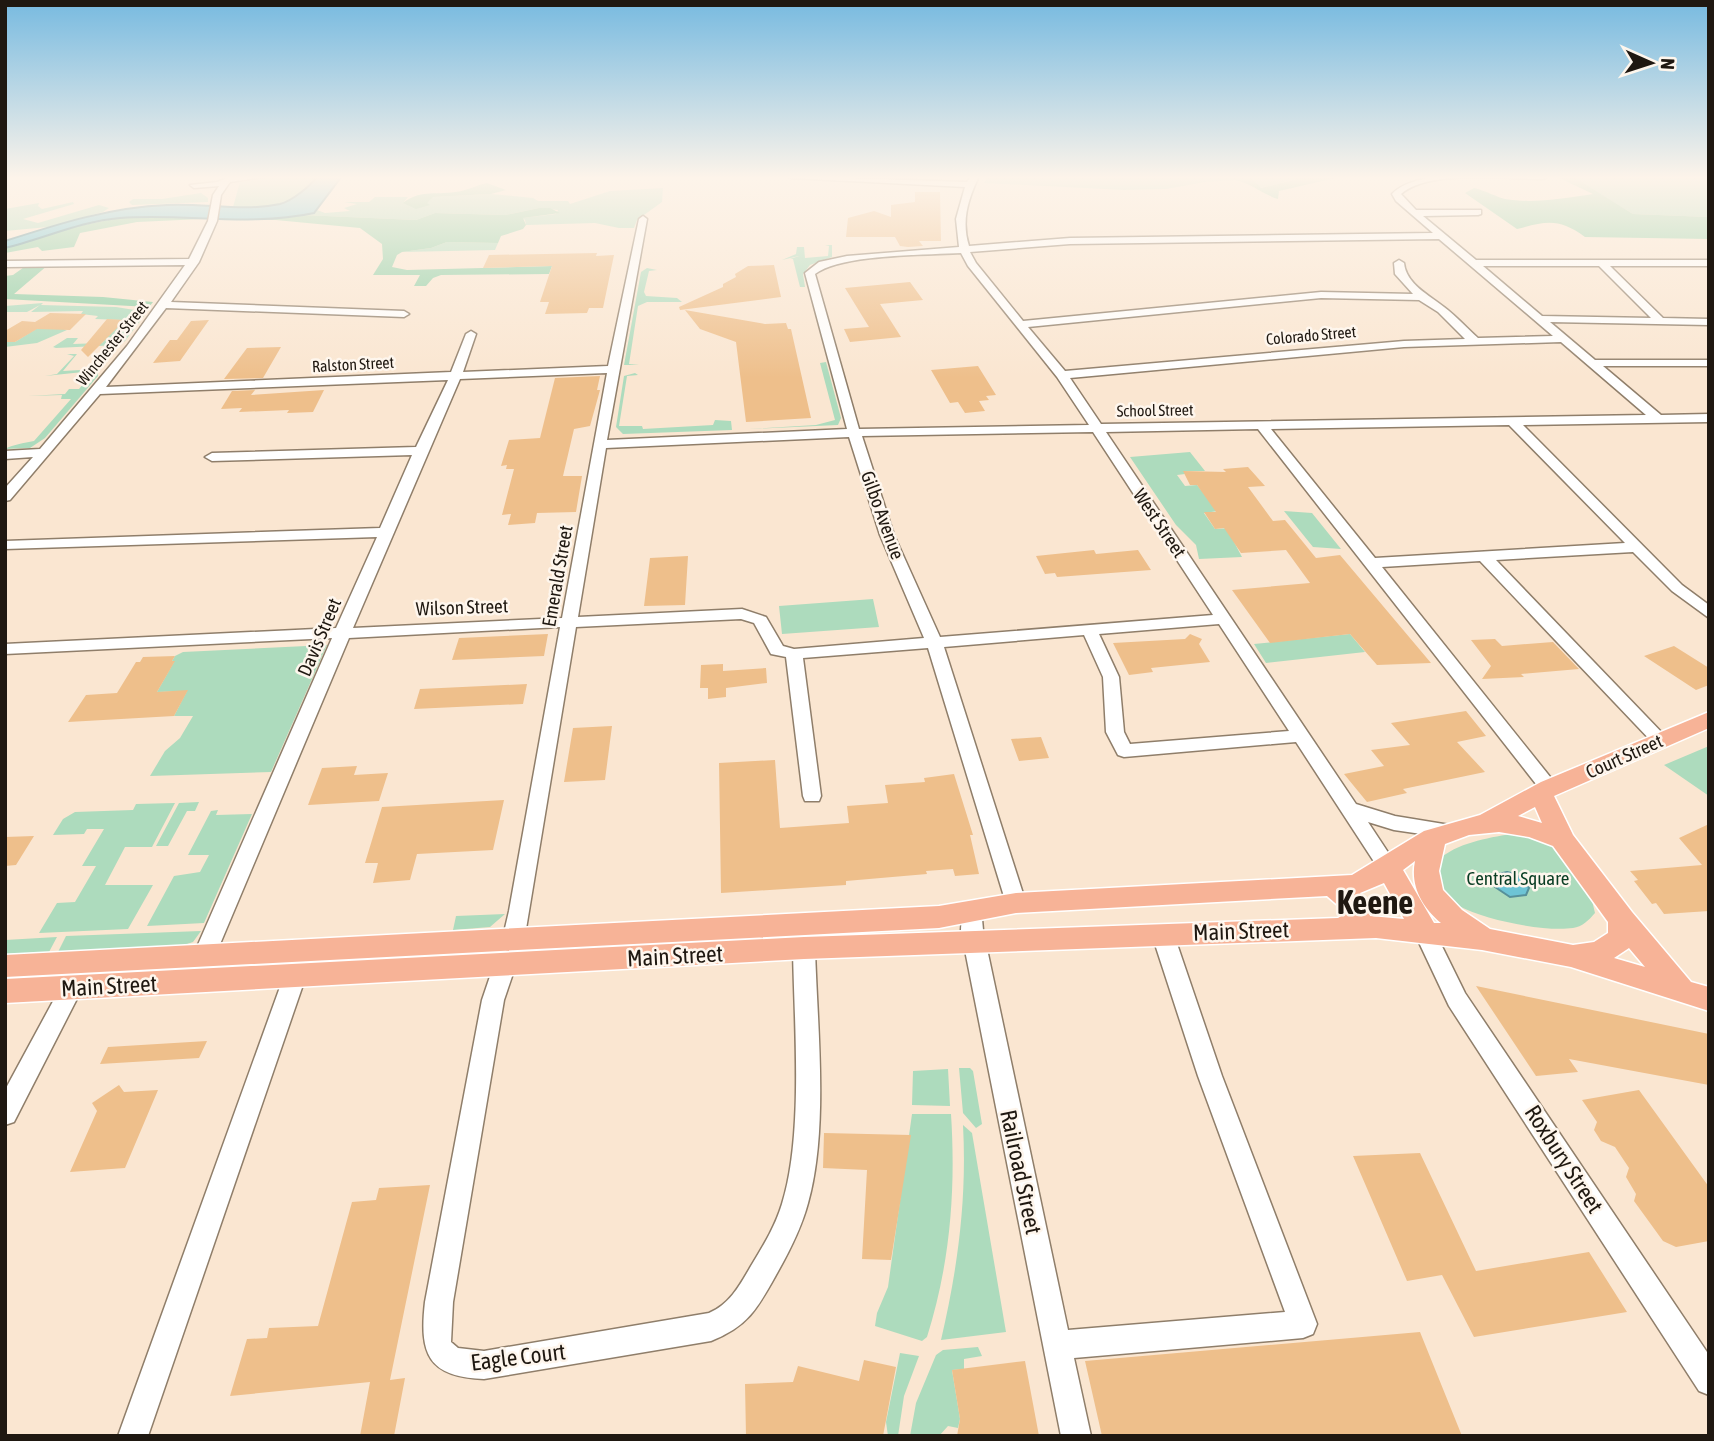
<svg xmlns="http://www.w3.org/2000/svg" width="1714" height="1441" viewBox="0 0 1714 1441" font-family="'Asap Condensed',sans-serif">
  <style>
    .green { fill: #addbbd }
    .forest { fill: #8ecea5 }
    .water { fill: #6dc4d5; stroke: #56909a; stroke-width: 2 }
    .building { fill: #eebf8b }
    .lines { fill: none; stroke-linecap: round; stroke-linejoin: round }
    .minor-casing { stroke: #8f7e6a; stroke-width: 3 }
    .major-casing { stroke: #fff; stroke-width: 3 }
    .minor { fill: #fff; fill-rule: evenodd }
    .major { fill: #f7b397; fill-rule: evenodd }
    .labels { text-anchor: middle; dominant-baseline: central; stroke-width: 5; stroke-linejoin: round; paint-order: stroke }
    .far-street-label { font-size: 16px; fill: #1f1811; stroke: #fef6ed }
    .street-label { font-size: 19px; fill: #1f1811; stroke: #fef6ed }
    .park-label { font-size: 19px; fill: #093d23; stroke: #fef6ed }
    .near-street-label { font-size: 23px; fill: #1f1811; stroke: #fef6ed }
    .town-label { font-size: 33px; font-weight: bold; fill: #1f1811; stroke: #fef6ed }
  </style>
  <rect width="100%" height="100%" fill="#fae6d1"/>
  <!-- green -->
  <path class="green" d="M317 176C299 208 266 208 233 207L240 182 264 178Z
    M988 176H1310L1260 188 1251 179 1205 182 1166 189 1124 190 984 183Z
    M1559 176H1709V217L1633 214 1592 189Z
    M663 188 662 202 637 220 634 228H619L595 223 526 225 525 220 522 218 556 214 558 210 539 208 505 215 435 213 416 220 303 215 317 210 325 213 350 211 344 208 357 204 344 202H369L375 197H408L404 202 426 203 432 197 491 194 533 198 538 201H568L570 204 610 191Z
    M201 193 208 198V202L132 205 129 202 133 199H162Z
    M73 202 74 204 23 219 38 223 99 205 109 208 103 212 48 227 5 231V209L39 203 38 206 42 209Z
    M447 242 498 243 495 250 402 252 431 248Z
    M825 245H832V257L810 265 803 274 805 287H800L793 259H790L799 256 782 260 796 254 797 247H804L805 258 828 256 829 246Z
    M647 268 657 270 649 271 644 292 646 296 677 298 682 302H647L638 306 629 364 639 365H624L641 272Z
    M43 303 41 305 116 307 147 312 125 341 118 345 56 348 53 347 67 338H78L73 344 102 343 122 320 95 319 98 316 81 314 83 311 31 312 40 305 27 312H5V306Z
    M44 324 67 330 37 343 5 347V342H15Z
    M67 354H77L63 371 98 369V376L45 438 30 448 5 449C12 445 24 443 34 441L71 399H61L62 395 28 396 65 394 69 389H79L84 383 75 382 83 372 45 376 57 374 74 356Z
    M826 362 841 418 838 425 748 429 816 425 835 420 820 363Z
    M635 373 638 375 627 376 619 426H642L643 429 713 425 715 420 731 421 732 430 623 434 616 427 624 376Z
    M1190 452 1205 471H1184L1185 474 1177 475 1185 486 1197 485 1218 511 1204 513 1215 529 1231 528 1234 542 1242 557 1199 559 1196 545 1176 525 1130 457Z
    M1284 511 1312 513 1341 549 1313 547Z
    M873 599 879 627 782 634 779 606Z
    M1350 634 1365 652 1266 663 1254 644Z
    M327 645 271 772 150 776 165 751 180 738 193 716H174L187 691 157 692 174 662 172 661 175 656 183 652Z
    M1709 746V796L1664 765Z
    M199 802 195 811H187L168 846H156L179 803Z
    M175 803 152 847H125L105 885H153L128 929 39 933 57 903 75 902 96 866H82L104 829H87L84 834 53 835 63 819 75 812 133 810 136 804Z
    M218 810 216 815 252 814 204 923 147 926 174 876 200 872 209 855H188L211 811Z
    M1511 834 1530 835 1549 842 1589 888 1595 913C1589 920 1582 927 1573 928 1544 932 1485 920 1459 906 1450 901 1443 890 1436 883L1438 860C1457 843 1487 838 1511 834Z
    M505 914 490 927 453 930 456 916Z
    M201 931 193 942 178 947 58 952 66 936Z
    M57 937 49 952 5 954V940Z
    M959 1068H970L973 1071 982 1124 976 1128 963 1113Z
    M948 1069 950 1106 912 1105 913 1071Z
    M912 1114H951C956 1191 950 1264 927 1337L922 1341 875 1326 877 1313 888 1287Z
    M963 1125 972 1133 1006 1332 941 1340C958 1267 967 1199 963 1125Z
    M978 1347 982 1356 964 1359V1369L952 1370 960 1419 958 1428 948 1426 939 1436H910L916 1403 936 1355 943 1350Z
    M900 1353 919 1356 904 1396 898 1436H888L886 1422Z"/>
  <!-- forest -->
  <path class="forest" d="M1310 176H1344L1279 191 1278 199C1262 194 1251 183 1235 180L1252 179 1261 188Z
    M1555 176H1572L1633 214 1709 217V239L1585 237C1559 218 1547 221 1517 229L1465 193 1474 188C1484 190 1499 198 1505 199 1533 204 1566 198 1593 194Z
    M487 183 506 190 491 194 433 197 427 203 430 205 416 209 403 203C419 190 434 195 455 192 466 191 477 185 487 183Z
    M539 208H550L560 213 523 218 526 225 523 229 501 236 498 243 447 242 431 248 402 252 397 255 392 267 407 270 552 266 549 274 441 275 433 278 426 286H414L420 275H373L383 259 382 244 360 228 265 219 303 215 416 220 435 213 505 215Z
    M203 217 202 219 137 222 80 233 74 247 42 251 38 247 5 253V248L79 226 118 218Z
    M27 265H48L14 294 103 297 153 302 149 307 5 299V276L13 275Z"/>
  <!-- water -->
  <path class="water" d="M317 176H342L314 213C250 227 184 213 120 218 81 221 43 239 5 248V241C58 224 111 207 167 205 205 203 243 212 280 204 292 201 312 185 317 176Z
    M1507 872C1517 874 1525 879 1529 888L1526 895 1510 897 1495 887 1494 875Z"/>
  <!-- building -->
  <path class="building" d="M915 192H940L941 241H919L923 246 908 247 900 246 895 237H846L848 218 874 211 891 217V205L915 202Z
    M597 253 596 256 614 255 603 308H589L587 313 545 314 549 302H540L552 266 483 268 489 255Z
    M774 265 781 297 680 310 679 307 723 287V284L736 277 735 274 748 266Z
    M910 282 923 300 880 304 901 337 850 342 844 329 869 327 845 288Z
    M685 310 765 324 786 323 788 329H791L811 418 746 422 736 342 700 329Z
    M50 313 86 314 70 330 37 329 15 342H5V331L22 321 35 322Z
    M107 319 125 320 88 357 81 350Z
    M209 320 180 361 153 363 170 340H177L191 321Z
    M281 347 263 378 224 379 247 348Z
    M978 366 996 395 986 396 989 400 979 401 985 411 965 413 958 402 950 403 931 370Z
    M600 376 597 390H600L590 426 574 429 563 476H582L576 512 537 513 535 523 508 525 511 514 502 515 514 469H506L507 465 501 466 509 440 540 438 555 378Z
    M255 390 251 395 324 390 313 412 287 413 289 410 239 412 242 408 221 409 232 391Z
    M1248 467 1265 486 1248 487 1273 521 1285 520 1316 558 1340 555 1431 663 1377 665 1350 634 1270 643 1232 590 1310 583 1286 550 1241 553 1224 528 1215 529 1204 512H1216L1197 485H1190L1183 471 1226 472 1223 469Z
    M1094 550 1096 554 1138 550 1151 570 1057 577 1055 573 1045 574 1036 556Z
    M688 556 685 605 644 606 650 558Z
    M548 634 544 656 452 660 459 638Z
    M1190 634 1202 639 1199 644 1210 662 1151 668 1153 672 1129 675 1113 643 1185 639Z
    M1495 639 1502 646 1553 642 1579 669 1521 674 1524 677 1482 679 1491 666 1471 640Z
    M1674 646 1709 668V685L1696 690 1644 656Z
    M175 656 172 661H175L157 692 188 690 174 716 68 722 86 695 117 693 136 662H140L143 657Z
    M723 664V671L766 668 767 683 726 688V697L708 699V688H700L701 665Z
    M527 684 523 704 414 709 420 689Z
    M1466 711 1486 736 1457 742 1485 772 1403 789 1407 793 1367 802 1344 774 1384 766 1371 750 1410 745 1391 723Z
    M612 726 605 780 564 782 573 728Z
    M1041 737 1049 758 1019 761 1011 739Z
    M775 760 780 828 849 823 847 806 888 803 885 785 925 782 924 778 954 774 973 835H970L979 874 955 876 953 869 926 871 927 874 846 881V885L721 893 719 763Z
    M357 766 354 775 388 773 379 801 308 805 322 768Z
    M504 800 493 850 417 854 410 880 373 883 378 863H365L382 807Z
    M1709 824V911L1664 914 1656 903 1652 904 1634 881 1638 880 1630 871 1702 865 1679 838Z
    M34 836 16 865 5 866V837Z
    M1476 986 1709 1034V1085L1569 1059 1578 1072 1536 1076Z
    M207 1041 199 1058 100 1064 108 1047Z
    M119 1085 124 1092 158 1090 125 1168 70 1172 97 1111 92 1103Z
    M1639 1090 1709 1187V1241L1676 1247 1663 1241 1634 1201 1636 1194 1626 1177 1629 1168 1615 1147 1601 1141 1594 1130 1597 1122 1582 1100Z
    M824 1133 911 1135 891 1260 862 1259 867 1170 823 1168Z
    M1420 1153 1476 1271 1589 1252 1627 1312 1474 1337 1442 1275 1407 1281 1353 1156Z
    M430 1185 390 1380 405 1378 394 1436H360L370 1382 230 1396 247 1339 267 1338 269 1328 318 1326 352 1202 376 1200 379 1188Z
    M1420 1332 1462 1436H1102L1085 1361Z
    M864 1360 896 1367 883 1436H746L745 1384 793 1382 798 1366 859 1381Z
    M1025 1361 1039 1436H957L960 1419 952 1370Z"/>
  <g class="lines">
    <!-- minor casing -->
    <g class="minor-casing">
      <path id="minor" d="M232 176H269L230 182 221 195 217 221 199 262 171 302 404 311 409 314 404 317 166 308 106 387 451 372 466 334 471 331 476 334 463 372 608 366 639 219 643 216 647 219 607 440 847 429 805 273 819 262 847 256 959 247 956 219 965 187 791 178 787 176 967 182 971 176H979C968 199 961 221 969 246L1070 238 1433 233 1396 201 1392 194C1418 166 1509 176 1547 176L1544 179C1507 179 1429 169 1401 194L1416 210H1481V214L1478 215 1423 216 1476 260H1709V266H1610L1663 318 1709 319V325L1550 322 1595 360H1709V366H1603L1661 415 1709 414V422L1523 425 1682 585 1709 605V618L1672 591 1633 552 1496 560 1669 740 1666 744H1654L1480 561 1382 567 1559 788 1557 793H1543L1258 429 1106 432 1356 804 1395 816 1456 826 1459 831 1456 836 1449 838 1394 830 1368 822 1399 869 1396 874 1389 877 1382 874 1296 742 1124 757 1118 755 1106 732 1103 677 1084 635 944 647 1026 903 1023 909 1016 911 1009 909 1006 903 928 648 803 658 821 796 819 801H805L803 796 786 657 771 654 754 623 741 619 576 627 529 911 524 941 504 1000 453 1302 451 1342 458 1348 484 1351 709 1313C730 1304 740 1285 751 1266 763 1246 775 1227 782 1204 804 1134 794 1023 793 948L796 942 804 939 812 942 815 948C817 1026 829 1128 808 1203 801 1229 789 1252 776 1275 757 1309 748 1326 711 1341L484 1379C428 1377 419 1354 425 1302L482 1000 502 941 509 911 560 627 349 638 215 956 212 962 204 965 196 962 193 956 332 638 5 654V644L336 628 377 537 5 549V541L380 528 412 455 212 461 205 457 212 453 416 447 448 380 100 394 10 500 5 501V488L33 457 5 459V451L40 449 127 346 185 265 5 267V261L189 259 208 221 213 195 219 186 194 188 190 185 217 182ZM1439 239 1553 336 1478 338C1467 328 1456 316 1444 307 1429 295 1406 284 1404 263L1399 260 1394 263 1395 274 1413 294 1321 292 1023 321 976 263 970 252 1070 244ZM961 253 968 266 1057 377 1089 425 859 429 815 274C841 254 926 255 961 253ZM1483 266H1599L1651 318 1542 316ZM1321 298 1419 300 1438 312 1465 339 1404 341 1065 371 1028 327ZM1561 342 1646 415 1101 424 1070 378 1404 347ZM607 373 562 618 353 628 460 379ZM1509 425 1625 543 1375 558 1271 429ZM1093 432 1213 615 940 637 894 535 862 436ZM849 437 880 535 924 638 794 649 783 646 766 617 742 609 578 617 606 448ZM1219 624 1289 731 1130 744 1124 732 1119 677 1099 634Z
        M978 903 985 905 988 911 982 919 983 930 1068 1330 1285 1312 1198 1076 1152 935 1156 929 1163 927 1170 929 1174 935 1222 1076 1317 1324 1313 1334 1303 1338 1074 1358 1091 1436H1061L961 930C962 915 963 908 978 903Z
        M1426 926 1433 928 1465 993 1709 1355V1395L1699 1391 1449 1006 1415 934 1419 928Z
        M295 967 303 970 306 976 148 1436H118L284 976 287 970Z
        M72 978 80 981 83 987 14 1122 5 1125V1090L64 981Z"/>
    </g>
    <!-- major casing -->
    <g class="major-casing">
      <path id="major" d="M1709 712V728L1554 796 1573 835 1632 912 1691 982 1709 987V1011L1571 967 1482 950 1376 938 804 959 5 1003V979L804 937 1338 918 1343 915 1341 908 1327 896 1016 913 939 928 5 977V955L939 906 1016 893 1352 875 1424 831 1480 815 1541 782ZM1535 807 1542 823 1518 816ZM1499 832 1529 837 1553 846 1608 922V933L1594 942 1573 945 1490 929 1462 910 1443 890 1439 871 1445 844 1469 835ZM1415 861C1410 886 1422 907 1441 923H1434L1403 870ZM1384 883 1404 919 1370 916 1368 907 1360 893ZM1629 948 1645 967 1614 958Z"/>
    </g>
    <!-- minor -->
    <use href="#minor" class="minor"/>
    <!-- major -->
    <use href="#major" class="major"/>
  </g>
  <!-- sky -->
  <linearGradient id="sky" x2="0" y2="1"><stop stop-color="#77bae0"/><stop offset="0.47" stop-color="#fdf4ea"/><stop offset="1" stop-color="#fdf4ea" stop-opacity="0"/></linearGradient>
  <rect width="1714" height="378" fill="url(#sky)"/>
  <g class="labels">
    <!-- far-street labels -->
    <g class="far-street-label">
      <text transform="translate(1311 335) rotate(-5)">Colorado Street</text>
      <text transform="translate(112 343) rotate(-51)">Winchester Street</text>
      <text transform="translate(353 364) rotate(-3)">Ralston Street</text>
      <text transform="translate(1155 410) rotate(-1)">School Street</text>
    </g>
    <!-- street labels -->
    <g class="street-label">
      <text transform="translate(883 515) rotate(70)">Gilbo Avenue</text>
      <text transform="translate(1160 523) rotate(56)">West Street</text>
      <text transform="translate(557 576) rotate(-80)">Emerald Street</text>
      <text transform="translate(462 607) rotate(-2)">Wilson Street</text>
      <text transform="translate(319 637) rotate(-67)">Davis Street</text>
      <text transform="translate(1624 756) rotate(-24)">Court Street</text>
    </g>
    <!-- park labels -->
    <g class="park-label">
      <text x="1518" y="878">Central Square</text>
    </g>
    <!-- near-street labels -->
    <g class="near-street-label">
      <text transform="translate(1241 931) rotate(-2)">Main Street</text>
      <text transform="translate(675 956) rotate(-3)">Main Street</text>
      <text transform="translate(109 986) rotate(-3)">Main Street</text>
      <text transform="translate(1564 1159) rotate(57)">Roxbury Street</text>
      <text transform="translate(1021 1172) rotate(78)">Railroad Street</text>
      <text transform="translate(518 1357) rotate(-7)">Eagle Court</text>
    </g>
    <!-- town labels -->
    <g class="town-label">
      <text x="1375" y="902">Keene</text>
    </g>
  </g>
  <!-- border -->
  <rect width="1714" height="1441" fill="none" stroke="#1f1811" stroke-width="14"/>
  <!-- north arrow -->
  <g transform="translate(1651 63) rotate(93)" stroke="#fef6ed" stroke-width="5" paint-order="stroke">
  <path d="M0-5L12 26L0 18L-12 26Z" fill="#1f1811"/>
  <text y="-10" font-size="19" font-weight="bold" text-anchor="middle" fill="#1f1811">N</text>
  </g>
</svg>
